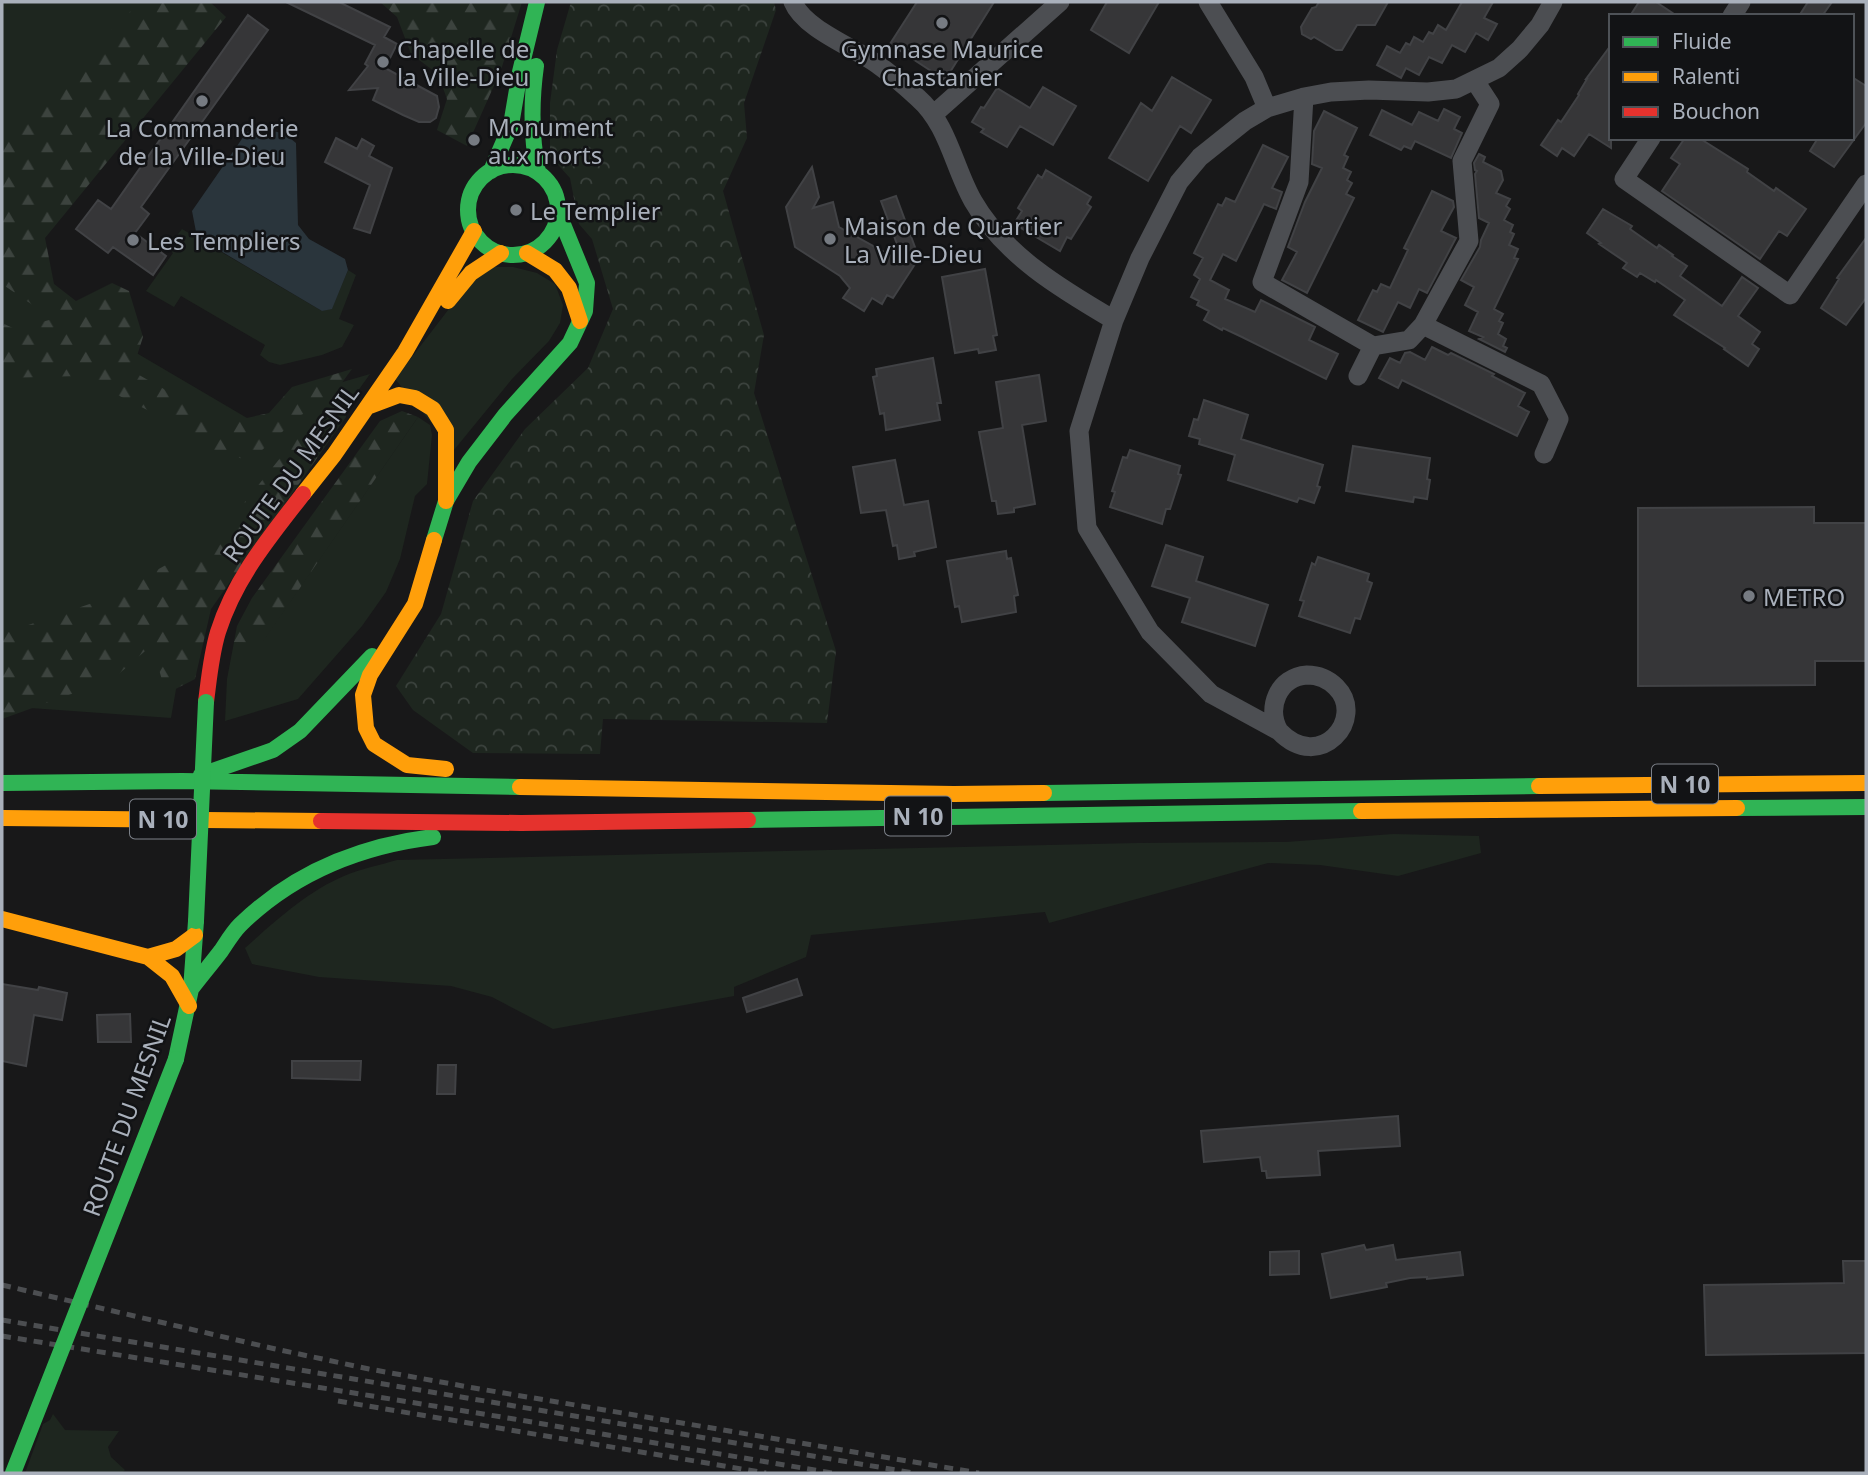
<svg xmlns="http://www.w3.org/2000/svg" width="1868" height="1475" viewBox="0 0 1868 1475" font-family="'Noto Sans',sans-serif">
  <style>
    .grass { fill: #1e261f }
    .forest { fill: url(#forest-firs) }
    .park { fill: url(#park-crowns) }
    .water { fill: #2a353c }
    .building { fill: #363638; stroke: #414245; stroke-width: 2 }
    .lines { fill: none; stroke-linecap: round; stroke-linejoin: round }
    .street { stroke: #4c4e52; stroke-width: 19 }
    .fast { stroke: #30b455; stroke-width: 16 }
    .slow { stroke: #ff9f0a; stroke-width: 16 }
    .jam { stroke: #e5322d; stroke-width: 16 }
    .rail { stroke: #4c4e51; stroke-width: 5; stroke-dasharray: 9 7; stroke-linecap: butt }
    .fast-bridge { stroke: #30b455; stroke-width: 16 }
    .poi-dot { fill: #767b82; stroke: #121315; stroke-width: 2.5 }
    .labels { text-anchor: middle; dominant-baseline: central; stroke-width: 5; stroke-linejoin: round; paint-order: stroke }
    .shield { fill: #121315; stroke: #7c8189; stroke-width: 2 }
    .shield-label { font-size: 23px; font-weight: bold; fill: #a9b0bb }
    .poi-label { font-size: 24px; fill: #a9b0bb; stroke: #121315; text-anchor: start }
    .street-label { font-size: 24px; fill: #a9b0bb; stroke: #121315 }
  </style>
  <defs>
    <pattern id="forest-firs" width="22" height="20" patternUnits="userSpaceOnUse" patternTransform="scale(1.75)"><rect width="22" height="20" fill="#1e261f"/><path d="M5 1l3.5 6h-7zM16 11l3.5 6h-7z" fill="#3c433e"/></pattern>
    <pattern id="park-crowns" width="20" height="18" patternUnits="userSpaceOnUse" patternTransform="scale(1.75)"><rect width="20" height="18" fill="#1e261f"/><path d="M2 6a3 3 0 1 1 6 0M12 15a3 3 0 1 1 6 0" fill="none" stroke="#3c433e"/></pattern>
  </defs>
  <rect width="100%" height="100%" fill="#181819"/>
  <!-- grass -->
  <path class="grass" d="M2 2H155L14 281 271 432 291 397 370 374 186 632 171 718 2 706Z
    M182 229 322 311 332 308 348 270 356 275 339 319 354 325 342 347 322 355 280 365 269 362 260 355 265 345 181 296 174 307 146 291 173 253 167 248Z
    M490 267H513L537 273 555 284 563 305 560 323 549 341 512 379 454 450 395 379 475 275Z
    M418 417 430 425 432 435 427 484 415 496 400 559 386 592 362 626 298 699 225 721 227 679 234 642H262Z
    M1393 834 1479 836 1481 853 1398 876 1320 865 1268 863 1049 923 1045 912 811 935 806 957 734 987V996L553 1029 492 997 451 986 319 977 252 964 245 948C274 922 308 891 344 876 360 869 380 865 397 860L1137 843 1286 842Z
    M53 1414 65 1430 119 1431 108 1447 111 1457 125 1470 122 1473H25L43 1424 50 1420Z"/>
  <!-- forest -->
  <path class="forest" d="M140 2H210L226 17 45 238 54 284 76 301 112 283 129 291 143 337 132 371 224 423 269 413 292 387 352 369 327 403 301 415 251 460 200 451 171 422 80 376 2 378V323L15 329 53 319 2 284V136Z
    M380 2H522L501 70 467 146 437 130 447 99 438 74 411 54 397 17Z
    M349 394 346 417 211 609 195 679 166 694 152 645 113 679 2 719V634L107 598 173 561 190 570 314 416Z
    M402 411 418 417 262 643 234 642 237 626 252 598 380 421Z"/>
  <!-- park -->
  <path class="park" d="M571 2H774L776 10 744 103 747 138 723 191 764 335 754 393 836 651 827 723 603 719 600 754 473 753 413 710 396 686 441 614 473 501 525 429 588 368 613 309 592 239 579 224 570 178 550 156V103L557 50Z"/>
  <!-- water -->
  <path class="water" d="M258 127 285 134 296 143 298 225 309 239 345 259 348 270 332 309 322 311 197 237 192 211 246 133Z"/>
  <!-- building -->
  <path class="building" d="M286 2H339L390 27 384 37 397 44 385 68 437 96 439 107 436 118 430 122H419L403 115 373 100 378 88 349 90 368 66 365 64 375 45Z
    M917 2H994L945 80 890 44Z
    M1107 2H1159L1129 53 1091 30Z
    M1319 2H1388L1375 25H1357L1342 50H1336L1314 37 1311 39 1302 34 1301 27 1312 8 1316 7Z
    M1462 2H1493L1484 18 1497 24 1488 40 1476 33 1465 52 1452 45 1442 63 1429 57 1419 75 1406 68 1401 78 1377 65 1387 46 1400 53 1406 43 1410 45 1414 37 1423 42 1429 32 1433 34 1438 25 1446 30Z
    M1639 2H1656L1677 16H1630Z
    M1808 2H1832L1822 16H1799Z
    M248 15 268 30 141 207 149 214 135 233 166 256 153 275 113 247 108 253 76 229 98 200 111 209Z
    M1611 45V148L1589 134 1574 156 1562 148 1557 156 1541 145 1558 120 1561 122 1579 95 1578 94 1587 79H1586Z
    M1172 77 1211 100 1191 133 1180 126 1148 181 1109 158 1141 103 1152 111Z
    M1852 77 1866 86V123L1834 167 1810 151 1818 138H1852Z
    M1043 87 1076 106 1053 145 1020 126 1007 147 981 132 984 129 972 122 981 107 984 108 997 88 1030 108Z
    M1444 109 1460 117 1454 129 1462 133 1451 158 1415 141 1411 149 1404 146 1401 150 1370 135 1382 110 1412 125 1419 112 1438 121Z
    M1324 111 1357 128 1344 155 1348 157 1343 168 1351 172 1347 180 1352 183 1346 194 1354 198 1307 293 1282 280 1297 252 1288 247 1305 202 1322 168 1312 164 1314 131Z
    M336 138 357 149 362 139 374 146 369 156 392 168 370 233 354 228 370 185 325 162Z
    M1685 138H1699L1748 169 1747 172 1774 191 1776 188 1806 209 1787 236 1779 231 1760 259 1662 191 1680 164 1671 158Z
    M1263 145 1288 157 1272 188 1282 192 1276 209 1264 204 1236 261 1223 254 1210 280 1229 290 1225 299 1255 312 1261 300 1315 327 1309 340 1338 354 1326 379 1242 337 1223 328 1222 330 1204 320 1209 311 1197 305 1199 301 1191 297 1200 279 1194 275 1203 258 1194 253 1218 204 1222 206 1226 198 1235 202Z
    M1479 154 1485 157 1483 162 1501 171 1503 180 1496 193 1510 199 1506 206 1510 209 1504 220 1513 225 1510 232 1514 234 1509 245 1518 249 1514 258 1518 259 1494 309 1503 314 1499 321 1503 323 1498 334 1506 339 1503 346 1507 348 1505 352 1479 339 1483 337 1469 331 1478 312 1465 305 1474 287 1461 280 1480 247 1481 240 1489 223 1479 218 1475 174 1477 171 1475 170 1474 163Z
    M812 167 819 197 813 208 833 202 839 227 904 263 881 201 896 196 919 258 893 298 887 295 882 304 872 298 864 311 843 298 850 288 840 276 795 247 786 207Z
    M1046 170 1091 197 1087 204 1091 207 1071 239 1067 237 1060 251 1014 224 1022 211 1018 208 1038 175 1042 178Z
    M1432 191 1453 201 1454 207 1441 231 1456 238 1427 293 1419 289 1410 308 1398 302 1383 332 1358 320 1373 290 1377 292 1381 284 1390 288 1408 250 1404 248Z
    M1603 209 1632 226 1630 229 1657 248 1659 245 1673 255 1672 256 1687 266 1680 276 1722 306 1742 277 1758 288 1738 316 1760 332 1752 344 1759 349 1748 366 1724 349 1725 348 1674 315 1685 300 1656 280 1655 282 1640 273 1637 277 1623 268 1627 263 1599 244 1601 243 1587 233Z
    M1866 238V298L1846 325 1821 308 1839 279 1837 278Z
    M985 269 997 335 993 336 996 350 979 353 978 349 955 353 942 277Z
    M1432 347 1448 355 1451 353 1494 374 1492 376 1525 393 1518 406 1529 412 1517 436 1402 380 1398 388 1379 378 1390 358 1400 363 1405 353 1410 352 1425 360Z
    M933 358 941 403H937L940 420 886 430 884 413 880 414 873 377 877 376 876 369Z
    M1039 375 1046 421 1022 425 1035 504 1014 508V512L998 514 996 501H992L979 432 1003 428 996 382Z
    M1204 400 1248 415 1241 439 1323 465 1317 486 1320 487 1314 503 1299 498 1297 502 1228 480 1235 455 1199 444 1200 439 1189 436 1194 419 1198 420Z
    M1353 446 1430 458 1427 479 1430 480 1427 499 1414 497 1413 502 1346 491Z
    M1130 450 1180 466 1178 474 1181 475 1170 509H1166L1162 524 1110 507 1115 492 1112 491 1123 457 1127 458Z
    M895 460 904 505 928 501 936 547 914 552 915 556 899 559 897 545 893 546 886 510 861 513 853 467Z
    M1814 507V523H1866V661H1815V685L1638 686V508Z
    M1166 545 1203 557 1196 581 1268 605 1255 646 1182 622 1190 598 1152 586Z
    M1006 551 1007 559 1011 558 1018 595 1014 596 1016 612 962 622 959 606 955 607 947 561Z
    M1318 557 1369 574 1367 581 1372 583 1360 619 1355 618 1350 633 1299 616 1304 601 1300 600 1312 563 1315 565Z
    M797 979 802 995 747 1012 743 998Z
    M2 984 38 990 39 987 67 993 62 1020 34 1015 26 1066 2 1061Z
    M130 1014 131 1042H98L97 1015Z
    M292 1061H361L360 1080 292 1078Z
    M438 1065H456L455 1094H437Z
    M1398 1116 1400 1146 1318 1151 1320 1175 1267 1178 1266 1171H1262L1260 1157 1204 1162 1201 1131Z
    M1364 1245 1366 1250 1393 1245 1396 1260 1460 1252 1463 1275 1427 1279V1277L1410 1278 1386 1283 1387 1287 1331 1298 1322 1254Z
    M1299 1251V1274L1270 1275V1252Z
    M1843 1261H1866V1353L1706 1355 1704 1285 1844 1283Z"/>
  <g class="lines">
    <!-- street -->
    <path class="street" d="M793 2C804 29 853 47 877 64 891 74 905 86 918 98 948 124 954 168 973 201 1004 255 1061 289 1114 320
      M1208 2 1254 77 1267 108
      M1732 16 1741 2
      M1475 81 1490 104 1462 161 1469 241 1423 325 1541 384 1559 419 1544 454
      M1304 97 1299 182 1262 282 1373 346 1358 376
      M934 114 1060 2
      M1651 138 1624 179 1790 295 1866 184
      M1373 346 1409 340 1423 325
      M1279 731C1266 708 1278 677 1307 675 1318 675 1328 679 1336 687 1367 718 1320 774 1279 731L1211 694 1150 632 1087 528 1079 431 1114 320 1140 258 1179 182 1200 157 1245 121 1267 108 1304 97 1331 92 1369 90 1428 92 1456 89 1499 68 1520 49 1540 25 1553 2"/>
    <!-- fast -->
    <path class="fast" d="M536 66C531 102 531 137 538 172
      M468 210a45 45 0 1 1 90 0a45 45 0 1 1-90 0Z
      M491 171 511 125 520 72 537 2
      M434 540 446 501 469 462 505 415 570 343 585 311 587 283 558 212
      M201 775 273 750 300 731 372 656
      M2 783 182 781 520 787
      M1044 793 1539 786
      M1737 808 1866 807
      M748 820 1361 811
      M191 989C201 976 211 964 221 951 227 942 233 932 240 925 293 873 361 846 433 837
      M176 1059 191 989 196 921"/>
    <!-- slow -->
    <path class="slow" d="M527 253 555 270 569 288 580 321
      M448 301 471 273 501 253
      M367 407 399 395 415 398 433 409 446 430V501
      M303 494 334 455 405 352 474 231
      M434 540 415 604 370 675 363 695 366 728 374 744 407 765 446 769
      M1539 786 1866 783
      M520 787 954 794 1044 793
      M1361 811 1737 808
      M2 818 321 821
      M2 919 148 957 172 976 189 1006
      M148 957 176 949 195 935"/>
    <!-- jam -->
    <path class="jam" d="M206 702C209 679 211 655 218 632 235 578 269 538 303 494
      M321 821 521 823 748 820"/>
    <!-- rail -->
    <path class="rail" d="M2 1285 271 1348 369 1369 474 1388 979 1473
      M2 1320 914 1473
      M2 1336 514 1419 832 1473
      M338 1401 766 1473"/>
    <!-- fast-bridge -->
    <path class="fast-bridge" d="M196 921 206 702
      M13 1473 176 1059"/>
  </g>
  <!-- markers -->
  <g class="poi-dot">
    <circle cx="942" cy="23" r="7"/>
    <circle cx="383" cy="62" r="7"/>
    <circle cx="202" cy="101" r="7"/>
    <circle cx="474" cy="140" r="7"/>
    <circle cx="516" cy="210" r="7"/>
    <circle cx="830" cy="239" r="7"/>
    <circle cx="133" cy="240" r="7"/>
    <circle cx="1749" cy="596" r="7"/>
  </g>
  <g class="labels">
    <!-- shield labels -->
    <g class="shield">
      <rect x="1652" y="764.5" width="66" height="39" rx="5"/>
      <rect x="885" y="796.5" width="66" height="39" rx="5"/>
      <rect x="130" y="799.5" width="66" height="39" rx="5"/>
    </g>
    <g class="shield-label">
      <text x="1685" y="784">N 10</text>
      <text x="918" y="816">N 10</text>
      <text x="163" y="819">N 10</text>
    </g>
    <!-- poi labels -->
    <g class="poi-label">
      <text x="397" y="48">Chapelle de<tspan x="397" dy="28">la Ville-Dieu</tspan></text>
      <text x="942" y="48" text-anchor="middle">Gymnase Maurice<tspan x="942" dy="28">Chastanier</tspan></text>
      <text x="488" y="126">Monument<tspan x="488" dy="28">aux morts</tspan></text>
      <text x="202" y="127" text-anchor="middle">La Commanderie<tspan x="202" dy="28">de la Ville-Dieu</tspan></text>
      <text x="530" y="210">Le Templier</text>
      <text x="844" y="225">Maison de Quartier<tspan x="844" dy="28">La Ville-Dieu</tspan></text>
      <text x="147" y="240">Les Templiers</text>
      <text x="1763" y="596">METRO</text>
    </g>
    <!-- street labels -->
    <g class="street-label">
      <text transform="translate(290 473) rotate(-54)">ROUTE DU MESNIL</text>
      <text transform="translate(126 1115) rotate(-70)">ROUTE DU MESNIL</text>
    </g>
  </g>
  <!-- border -->
  <rect width="1868" height="1475" fill="none" stroke="#a9b0bb" stroke-width="7"/>
  <!-- legend -->
  <rect x="1609" y="14" width="245" height="126" fill="#121315" stroke="#4e5257" stroke-width="2"/>
  <rect x="1623" y="37" width="35" height="10" fill="#30b455" stroke="#4e5257" stroke-width="2"/>
  <text x="1672" y="49" font-size="21" fill="#a9b0bb">Fluide</text>
  <rect x="1623" y="72" width="35" height="10" fill="#ff9f0a" stroke="#4e5257" stroke-width="2"/>
  <text x="1672" y="84" font-size="21" fill="#a9b0bb">Ralenti</text>
  <rect x="1623" y="107" width="35" height="10" fill="#e5322d" stroke="#4e5257" stroke-width="2"/>
  <text x="1672" y="119" font-size="21" fill="#a9b0bb">Bouchon</text>
</svg>
